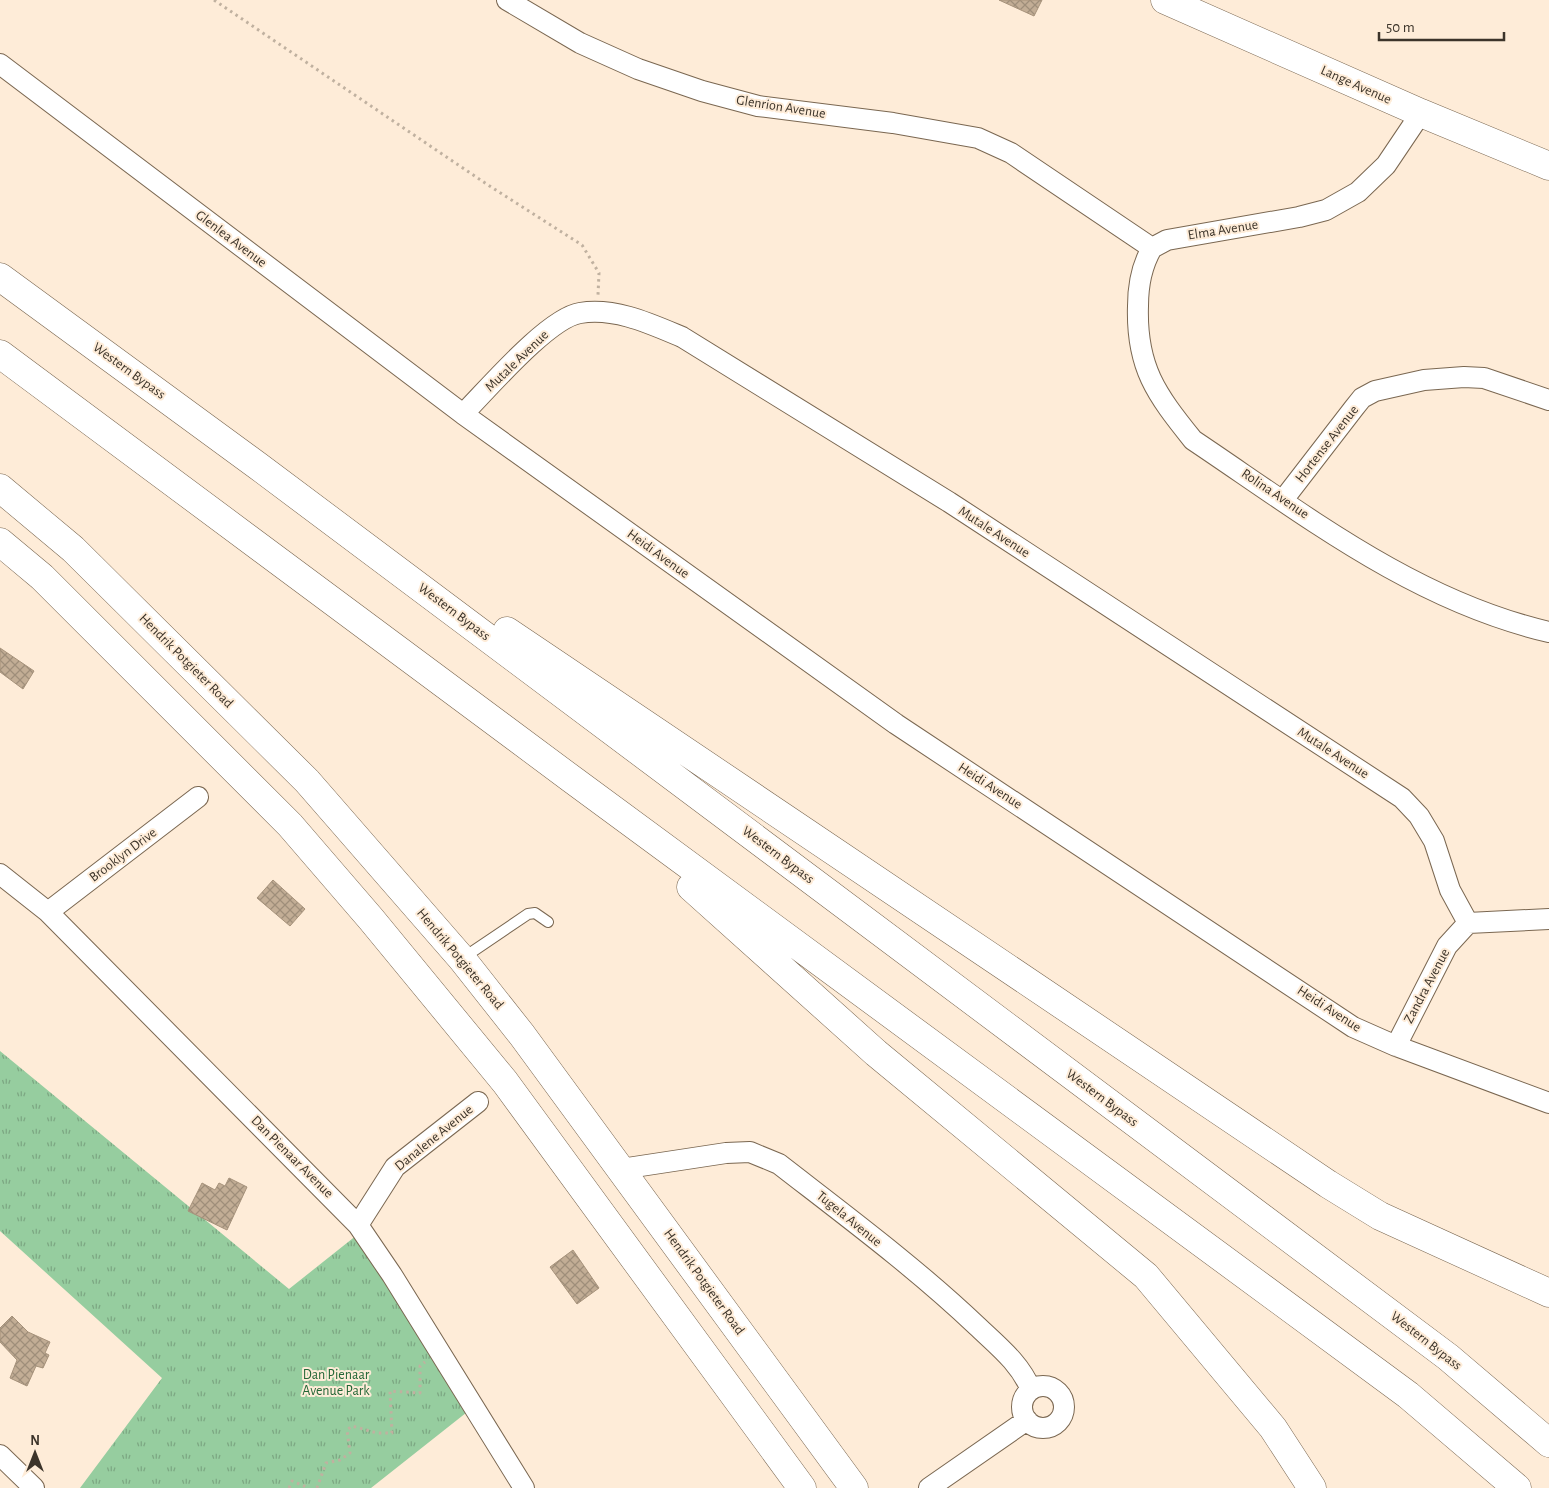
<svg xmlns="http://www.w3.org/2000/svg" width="1549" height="1488" viewBox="0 0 1549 1488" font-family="'Alegreya Sans',sans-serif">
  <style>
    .park { fill: url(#park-tufts) }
    .building { fill: url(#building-cross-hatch); stroke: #a6927b }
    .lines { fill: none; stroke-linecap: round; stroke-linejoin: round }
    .lane-casing { stroke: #7a6751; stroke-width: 12 }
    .street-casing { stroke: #7a6751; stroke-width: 22 }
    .secondary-casing { stroke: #7a6751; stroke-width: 29 }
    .highway-casing { stroke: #7a6751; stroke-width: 29 }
    .path { stroke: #c0b1a0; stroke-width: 3; stroke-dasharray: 2.5 4; stroke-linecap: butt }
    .lane { stroke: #fff; stroke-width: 10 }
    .street { stroke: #fff; stroke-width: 20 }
    .secondary { stroke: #fff; stroke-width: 28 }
    .highway { stroke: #fff; stroke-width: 28 }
    .labels { text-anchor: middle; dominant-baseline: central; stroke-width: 4; stroke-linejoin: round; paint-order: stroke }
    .street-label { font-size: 14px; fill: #3c342a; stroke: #feecd8 }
    .park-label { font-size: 14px; fill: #236636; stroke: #feecd8 }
  </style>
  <defs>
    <pattern id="park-tufts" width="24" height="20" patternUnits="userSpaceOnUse" patternTransform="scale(1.25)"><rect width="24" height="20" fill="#96cd9f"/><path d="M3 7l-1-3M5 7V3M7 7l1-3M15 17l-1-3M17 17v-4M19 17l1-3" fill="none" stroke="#7ca782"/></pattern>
    <pattern id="building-cross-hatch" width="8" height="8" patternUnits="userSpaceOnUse" patternTransform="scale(1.25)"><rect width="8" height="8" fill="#c2ad95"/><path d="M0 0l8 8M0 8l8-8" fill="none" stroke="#9f8e7a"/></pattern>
  </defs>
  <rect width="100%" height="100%" fill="#feecd8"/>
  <!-- park -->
  <path class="park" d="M0 1051 289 1289 367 1227 476 1405 371 1488H80L162 1378 0 1231Z"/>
  <!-- building -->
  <path class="building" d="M999 0H1042L1034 16Z
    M0 648 34 671 23 689 0 672Z
    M273 880 305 909 290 926 257 898Z
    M229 1178 247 1187 227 1230 188 1211 202 1183 215 1190 219 1183 225 1186Z
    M573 1250 599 1288 577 1304 550 1267Z
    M12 1316 28 1332 50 1342 45 1353 49 1355 43 1368 36 1366 27 1386 10 1378 17 1360 0 1342V1328Z"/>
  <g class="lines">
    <!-- lane casing -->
    <g class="lane-casing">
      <path id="lane" d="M463 958 528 914 535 913 548 922"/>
    </g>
    <!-- street casing -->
    <g class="street-casing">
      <path id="street" d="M507 0 580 43 638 69 702 91 758 106 893 123 978 138 1011 153 1152 248
        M0 64 463 414 896 724 1353 1027 1396 1046 1549 1103
        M1152 248C1142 265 1138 286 1138 306 1136 367 1156 394 1193 440 1305 515 1415 601 1549 632
        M1152 248 1167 240 1299 217 1326 210 1358 192 1386 165 1421 113
        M463 414C487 390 548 318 580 313 615 307 651 324 682 337L949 502 1402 798 1419 816 1434 841 1450 890 1468 923
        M1283 500 1354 408 1362 398 1375 391 1424 380 1464 377 1484 378 1549 400
        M0 874 48 912 358 1225 392 1275 524 1488
        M48 912 198 797
        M1396 1046 1447 946 1468 923 1549 919
        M621 1169 726 1153 750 1152 779 1164C846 1216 916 1268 977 1326 998 1346 1020 1363 1031 1390
        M358 1225 395 1167 478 1102
        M1022 1407a21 21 0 1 1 42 0a21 21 0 1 1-42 0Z
        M0 1455 34 1488
        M929 1488 1027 1420"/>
    </g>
    <!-- secondary casing -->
    <g class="secondary-casing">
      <path id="secondary" d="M1165 0 1421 113 1549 166
        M0 488 73 549 307 781 462 959 522 1035 854 1488
        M0 542 42 577 290 825 371 919 505 1082 802 1488"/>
    </g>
    <!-- highway casing -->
    <g class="highway-casing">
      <path id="highway" d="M0 277 258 466 1448 1357 1549 1443
        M0 354 573 780 1408 1395 1517 1488
        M507 631 1328 1184 1380 1216 1549 1293
        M691 887 876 1053 1146 1276 1273 1428 1312 1488"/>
    </g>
    <!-- path -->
    <path class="path" d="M214 0 488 185 582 245 599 273 598 295
      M289 1488 292 1481 309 1488
      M317 1488 326 1463 340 1460 350 1453 347 1430 352 1426 377 1433H392L390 1391 420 1393V1366L425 1362"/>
    <!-- lane -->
    <use href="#lane" class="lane"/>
    <!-- street -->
    <use href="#street" class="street"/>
    <!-- secondary -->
    <use href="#secondary" class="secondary"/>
    <!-- highway -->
    <use href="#highway" class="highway"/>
  </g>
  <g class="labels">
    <!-- street labels -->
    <g class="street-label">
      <text transform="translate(1356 85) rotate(24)">Lange Avenue</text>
      <text transform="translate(781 107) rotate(9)">Glenrion Avenue</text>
      <text transform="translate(1223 230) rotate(-9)">Elma Avenue</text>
      <text transform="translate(231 239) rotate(37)">Glenlea Avenue</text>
      <text transform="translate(517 361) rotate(-44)">Mutale Avenue</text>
      <text transform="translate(129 371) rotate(36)">Western Bypass</text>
      <text transform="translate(1327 444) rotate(-52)">Hortense Avenue</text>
      <text transform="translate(1275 494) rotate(34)">Rolina Avenue</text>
      <text transform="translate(994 532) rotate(33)">Mutale Avenue</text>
      <text transform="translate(658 554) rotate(36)">Heidi Avenue</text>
      <text transform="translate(454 612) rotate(37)">Western Bypass</text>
      <text transform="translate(186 661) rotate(45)">Hendrik Potgieter Road</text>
      <text transform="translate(1333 753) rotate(33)">Mutale Avenue</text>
      <text transform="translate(990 786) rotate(33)">Heidi Avenue</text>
      <text transform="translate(123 855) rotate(-37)">Brooklyn Drive</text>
      <text transform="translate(778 855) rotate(37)">Western Bypass</text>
      <text transform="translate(460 959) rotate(50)">Hendrik Potgieter Road</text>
      <text transform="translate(1427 986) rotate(-62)">Zandra Avenue</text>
      <text transform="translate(1329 1009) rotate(33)">Heidi Avenue</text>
      <text transform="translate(1102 1098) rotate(37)">Western Bypass</text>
      <text transform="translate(434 1138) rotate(-39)">Danalene Avenue</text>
      <text transform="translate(292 1157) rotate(45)">Dan Pienaar Avenue</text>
      <text transform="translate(849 1219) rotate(39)">Tugela Avenue</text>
      <text transform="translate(704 1282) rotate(54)">Hendrik Potgieter Road</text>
      <text transform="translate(1426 1341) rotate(38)">Western Bypass</text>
    </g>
    <!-- park labels -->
    <g class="park-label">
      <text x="336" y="1375">Dan Pienaar<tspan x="336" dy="16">Avenue Park</tspan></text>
    </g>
  </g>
  <!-- north arrow -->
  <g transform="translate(35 1453)" stroke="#feecd8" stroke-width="4" paint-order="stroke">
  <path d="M0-4L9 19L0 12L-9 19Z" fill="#3c342a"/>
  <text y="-8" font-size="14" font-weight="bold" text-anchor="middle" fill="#3c342a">N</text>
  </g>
  <!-- scale -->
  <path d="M1379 32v8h125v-8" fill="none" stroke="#3c342a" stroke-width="2.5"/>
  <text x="1386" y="32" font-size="15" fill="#3c342a" stroke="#feecd8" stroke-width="4" paint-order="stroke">50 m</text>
</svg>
